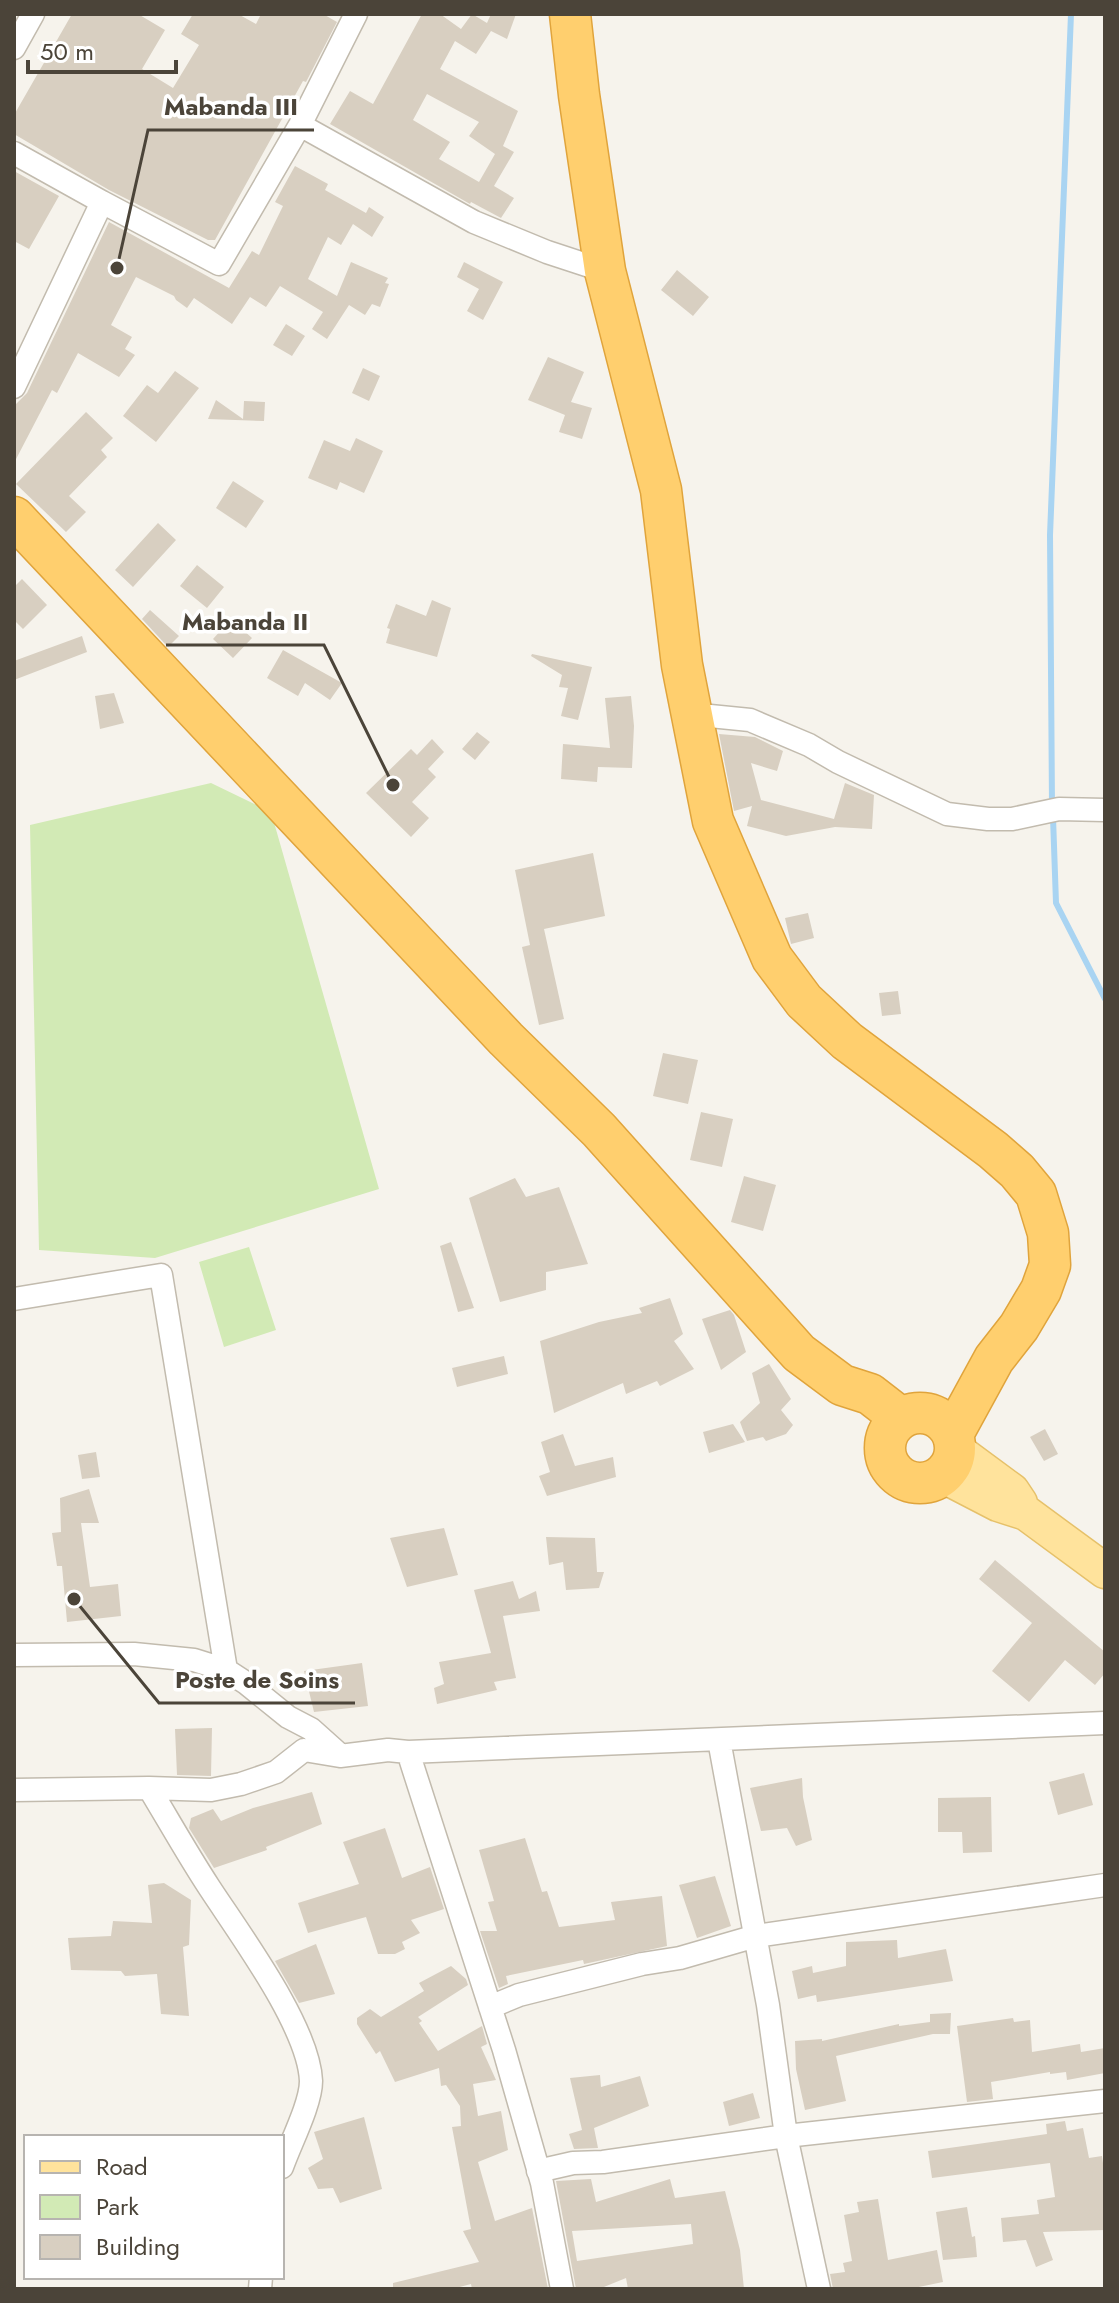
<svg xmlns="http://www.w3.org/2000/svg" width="1119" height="2303" viewBox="0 0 1119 2303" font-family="Jost,sans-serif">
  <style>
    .green { fill: #d2eab5 }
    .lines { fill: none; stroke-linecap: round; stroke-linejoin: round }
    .stream { stroke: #a9d4f2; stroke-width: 6 }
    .building { fill: #d8cfc1; fill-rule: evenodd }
    .street-casing { stroke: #c2bbae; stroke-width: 25 }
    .primary-casing { stroke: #e6c16a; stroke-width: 37 }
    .highway-casing { stroke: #e0a43c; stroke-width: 43 }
    .street { stroke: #fff; stroke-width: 22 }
    .primary { stroke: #ffe39c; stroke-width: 34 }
    .highway { stroke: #ffcf6e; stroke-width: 40 }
    .leader { fill: none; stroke: #4b4439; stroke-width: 3 }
    .callout-dot { fill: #4b4439; stroke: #fff; stroke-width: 3 }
    .callout-label { font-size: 24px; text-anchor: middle; font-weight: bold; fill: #4b4439; stroke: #fff; stroke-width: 7; stroke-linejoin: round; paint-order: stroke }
  </style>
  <rect width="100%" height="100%" fill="#f6f3ec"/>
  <!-- green -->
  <path class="green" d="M211 783 271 812 379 1189 155 1258 39 1250 30 825Z
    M249 1247 276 1330 224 1347 199 1262Z"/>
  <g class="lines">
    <!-- stream -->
    <path class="stream" d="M1052 806 1050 535 1071 14
      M1053 817 1056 903 1105 999"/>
  </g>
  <!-- building -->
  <path class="building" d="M72 14H138L165 30 142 69 173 88 199 45 181 34 193 14H238L256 24 261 14H323L337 22 306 82 303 81 215 240H208L109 190 14 134V115Z
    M422 14H440L461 29 472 14 487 23 491 14H516L507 39 491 31 476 54 455 41 440 69 518 111 503 146 514 152 494 186 514 198 501 218 471 202 470 204 330 124 350 91 373 104ZM427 94 479 122 469 136 495 154 479 182 439 159 450 142 413 120Z
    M295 166 328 184 325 190 366 213 369 207 384 217 372 237 353 224 341 245 328 237 308 279 337 296 351 262 388 278 385 283 389 284 380 307 372 304 365 315 349 305 327 339 312 329 323 312 280 286 266 307 250 297 232 324 194 298 187 308 176 300 174 296 136 277 111 325 132 337 125 349 135 355 119 377 78 353 57 393 52 390 14 463V406L27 393 109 222 229 288 252 251 259 255 283 206 275 202Z
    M14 171 59 196 29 249 14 241Z
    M464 262 503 282 483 320 467 311 479 289 457 277Z
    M677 270 709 297 693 316 661 290Z
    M286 324 305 336 292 356 273 345Z
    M548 357 584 372 571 402 592 408 582 439 559 432 565 415 528 400Z
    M363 368 380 376 369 401 352 393Z
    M175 371 199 388 156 442 123 416 147 385 158 393Z
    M216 400 243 419 244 401 265 402 264 421 208 419Z
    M86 412 113 438 101 450 107 457 69 496 86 512 66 532 16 484Z
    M356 438 383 451 364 493 340 482 337 490 308 478 324 440 350 451Z
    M233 481 264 501 246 528 216 508Z
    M158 523 176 540 133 587 115 570Z
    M197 565 224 587 207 608 180 586Z
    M22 579 47 605 23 629 14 620V587Z
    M432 600 451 608 437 657 386 643 390 629 387 628 396 604 426 616Z
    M150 610 179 636 168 647 142 619Z
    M231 619 252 638 233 658 213 639Z
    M82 636 87 652 14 680V661Z
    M283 650 342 683 330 700 305 683 298 696 267 678Z
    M532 654 592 667 578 720 561 716 568 688 559 687 562 675 531 656Z
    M114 693 124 723 100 729 95 696Z
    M631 696 634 726 632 768 598 767 597 782 561 779 563 744 610 748 605 698Z
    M477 732 490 742 475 760 462 749Z
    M719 734 755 737 783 751 777 771 751 763 761 800 834 819 845 783 874 795 872 829 835 827 786 836 747 826 752 806 734 811Z
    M432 739 444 752 428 769 436 777 412 802 429 818 411 837 366 793 411 749 417 755Z
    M593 853 605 916 544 929 564 1019 539 1025 522 947 530 945 515 870Z
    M808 913 814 938 791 944 785 918Z
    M898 991 901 1014 882 1016 879 993Z
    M663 1053 698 1060 688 1104 653 1096Z
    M701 1112 733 1119 722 1167 690 1160Z
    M744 1176 776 1185 763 1231 731 1222Z
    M515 1178 526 1197 559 1187 588 1264 546 1272V1290L500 1302 469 1198Z
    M451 1242 474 1308 458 1312 440 1246Z
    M670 1298 683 1334 674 1341 694 1369 660 1386 657 1381 626 1394 623 1383 554 1413 540 1341 599 1322 642 1313 639 1308Z
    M730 1310 734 1315 746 1352 721 1370 702 1319Z
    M504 1356 508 1374 457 1387 452 1368Z
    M769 1364 791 1399 781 1410 793 1425 786 1434 766 1441 763 1437 747 1441 740 1422 760 1403 752 1373Z
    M733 1424 745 1442 709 1453 703 1432Z
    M1045 1429 1058 1454 1044 1461 1030 1437Z
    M563 1434 575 1466 613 1457 616 1477 547 1496 539 1476 550 1472 541 1442Z
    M96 1452 100 1477 82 1479 78 1455Z
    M89 1489 99 1523H81L90 1587 118 1584 121 1616 67 1622 62 1566H57L52 1533 61 1532 60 1498Z
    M444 1528 458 1575 407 1587 390 1538Z
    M546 1537 595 1538 597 1572H604L599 1588 566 1590 563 1562 549 1565Z
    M995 1560 1105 1652V1673L1095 1685 1065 1660 1029 1702 992 1671 1032 1623 979 1579Z
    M513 1581 519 1599 536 1591 540 1611 503 1616 516 1678 494 1682 497 1690 437 1704 434 1688 444 1684 439 1662 491 1653 474 1590Z
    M362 1663 368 1706 314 1712 304 1671Z
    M212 1728 211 1776 177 1775 175 1729Z
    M1084 1773 1093 1805 1058 1815 1049 1782Z
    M802 1778 803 1797 812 1840 796 1846 787 1828 761 1831 750 1788Z
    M312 1792 322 1824 266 1847 267 1850 214 1868 189 1828 191 1818 213 1809 221 1821 253 1808Z
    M991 1797 992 1852 963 1853 962 1832H938V1798Z
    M385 1828 402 1878 430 1867 444 1909 411 1920 420 1933 402 1942 405 1949 395 1954H378L366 1917 308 1933 298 1903 359 1884 343 1842Z
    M525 1838 542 1892 547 1891 559 1927 615 1920 611 1902 662 1896 667 1946 584 1964 583 1960 506 1976 508 1984 499 1988 480 1931H497L488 1902 494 1901 479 1850Z
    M715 1876 731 1926 697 1938 679 1885Z
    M164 1883 191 1900 189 1945 183 1947 189 2016 161 2014 157 1974 125 1976 121 1971 71 1970 68 1938 111 1936 113 1921 152 1923 148 1885Z
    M897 1940 898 1958 946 1949 953 1981 817 2002 816 1995 798 1999 792 1971 812 1966 813 1973 846 1966V1942Z
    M316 1944 335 1994 299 2003 275 1961Z
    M451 1966 466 1979 468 1985 418 2017 422 2021 419 2023 438 2051 482 2026 487 2044 481 2047 496 2080 473 2084 478 2116 501 2111 508 2150 478 2162 495 2221 532 2208 548 2289H472L471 2284 452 2289H393V2283L479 2262 463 2231 471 2229 452 2127 461 2126 460 2106 446 2085 441 2086 439 2068 395 2082 380 2051 376 2054 357 2024V2018L370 2009 381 2017 424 1991 419 1983Z
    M951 2013 950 2034H933L836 2056 846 2101 805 2110 796 2069 795 2041 822 2039V2041L899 2024V2026L930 2022V2014Z
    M1013 2018 1014 2022 1030 2020 1032 2052 1080 2044 1081 2052 1105 2048V2073L1067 2080 1066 2072 1050 2074V2072L991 2082 993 2099 967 2102 957 2026Z
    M600 2075 601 2087 640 2076 649 2106 594 2128 598 2148 574 2149 569 2134 582 2130 570 2078Z
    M753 2093 760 2118 729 2126 723 2102Z
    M364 2117 382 2189 340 2203 333 2188 318 2189 308 2168 323 2159 314 2132Z
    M1065 2121 1067 2131 1083 2128 1089 2158 1102 2156 1105 2177V2230L1043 2232 1053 2260 1036 2267 1026 2240 1003 2242 1001 2218 1039 2214 1037 2200 1055 2197 1050 2163 932 2178 928 2151 1047 2134 1046 2124Z
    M591 2179 596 2202 670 2179 675 2198 725 2191 740 2250 744 2289H628L626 2278 599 2289H576L556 2181ZM691 2224 693 2244 577 2261 572 2231Z
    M878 2199 888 2260 937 2250 943 2282 909 2289H833L830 2274 845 2272 843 2263 852 2261 844 2215 859 2212 857 2202Z
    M967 2207 972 2237 975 2236 977 2257 943 2260 936 2212Z"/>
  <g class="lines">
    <!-- street casing -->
    <g class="street-casing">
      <path id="street" d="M14 48 33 14
        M300 125 474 222 547 252 605 271
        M14 153 102 202
        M14 387 102 202 219 264 300 125 356 14
        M693 717 710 716 750 720 809 745 838 762 947 814 988 819H1012L1059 809 1105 810
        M14 1299 161 1275 226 1670
        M14 1655 134 1654 194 1660 226 1670 246 1683 288 1717 311 1729 340 1755
        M719 1740 768 2005 786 2136 819 2289
        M408 1752 504 2050 542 2183 562 2289
        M149 1788C169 1821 188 1855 209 1887 239 1933 309 2027 311 2081 311 2104 290 2144 282 2167
        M14 1790 149 1788 211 1790 241 1784 276 1772 304 1750 340 1756 388 1750 408 1752 1105 1723
        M490 2007 519 1995 642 1964 680 1958 756 1936 1105 1885
        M538 2171 573 2163 603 2162 786 2136 1105 2101
        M260 2289 261 2277"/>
    </g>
    <!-- primary casing -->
    <g class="primary-casing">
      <path id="primary" d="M955 1449 1012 1491 1020 1503
        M942 1475 998 1504 1026 1513 1105 1571"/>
    </g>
    <!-- highway casing -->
    <g class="highway-casing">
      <path id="highway" d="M570 14 579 95 605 271 661 490 682 665 713 821 772 958 804 1001 847 1041 993 1150 1017 1171 1036 1194 1048 1233 1050 1265 1041 1290 1019 1327 994 1359 953 1434
        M14 517 506 1039 599 1130 799 1353 842 1385 870 1394 901 1418
        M885 1448a35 35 0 1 1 70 0a35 35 0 1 1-70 0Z"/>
    </g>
    <!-- street -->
    <use href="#street" class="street"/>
    <!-- primary -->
    <use href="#primary" class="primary"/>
    <!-- highway -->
    <use href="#highway" class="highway"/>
  </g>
  <!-- callouts -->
  <path class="leader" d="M117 268L148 130H314M393 785L324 645H166M74 1599L159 1703H355"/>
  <g class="callout-dot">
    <circle cx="117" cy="268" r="8"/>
    <circle cx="393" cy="785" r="8"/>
    <circle cx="74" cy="1599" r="8"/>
  </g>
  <g class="callout-label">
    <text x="231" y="115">Mabanda III</text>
    <text x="245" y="630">Mabanda II</text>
    <text x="257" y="1688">Poste de Soins</text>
  </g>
  <!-- border -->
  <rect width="1119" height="2303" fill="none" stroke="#4b4439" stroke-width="32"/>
  <!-- legend -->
  <rect x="24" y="2135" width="260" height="144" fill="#ffffff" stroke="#b7b4b0" stroke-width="2"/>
  <rect x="40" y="2161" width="40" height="12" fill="#ffe39c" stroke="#b7b4b0" stroke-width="2"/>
  <text x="96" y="2175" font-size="24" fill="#4b4439">Road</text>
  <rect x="40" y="2195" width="40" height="24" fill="#d2eab5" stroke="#b7b4b0" stroke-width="2"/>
  <text x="96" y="2215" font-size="24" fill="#4b4439">Park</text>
  <rect x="40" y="2235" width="40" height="24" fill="#d8cfc1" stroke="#b7b4b0" stroke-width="2"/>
  <text x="96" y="2255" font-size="24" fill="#4b4439">Building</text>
  <!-- scale -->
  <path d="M28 60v12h148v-12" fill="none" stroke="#4b4439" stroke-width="4"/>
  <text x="40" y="60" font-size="24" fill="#4b4439" stroke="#ffffff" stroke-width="6" paint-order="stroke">50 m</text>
</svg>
